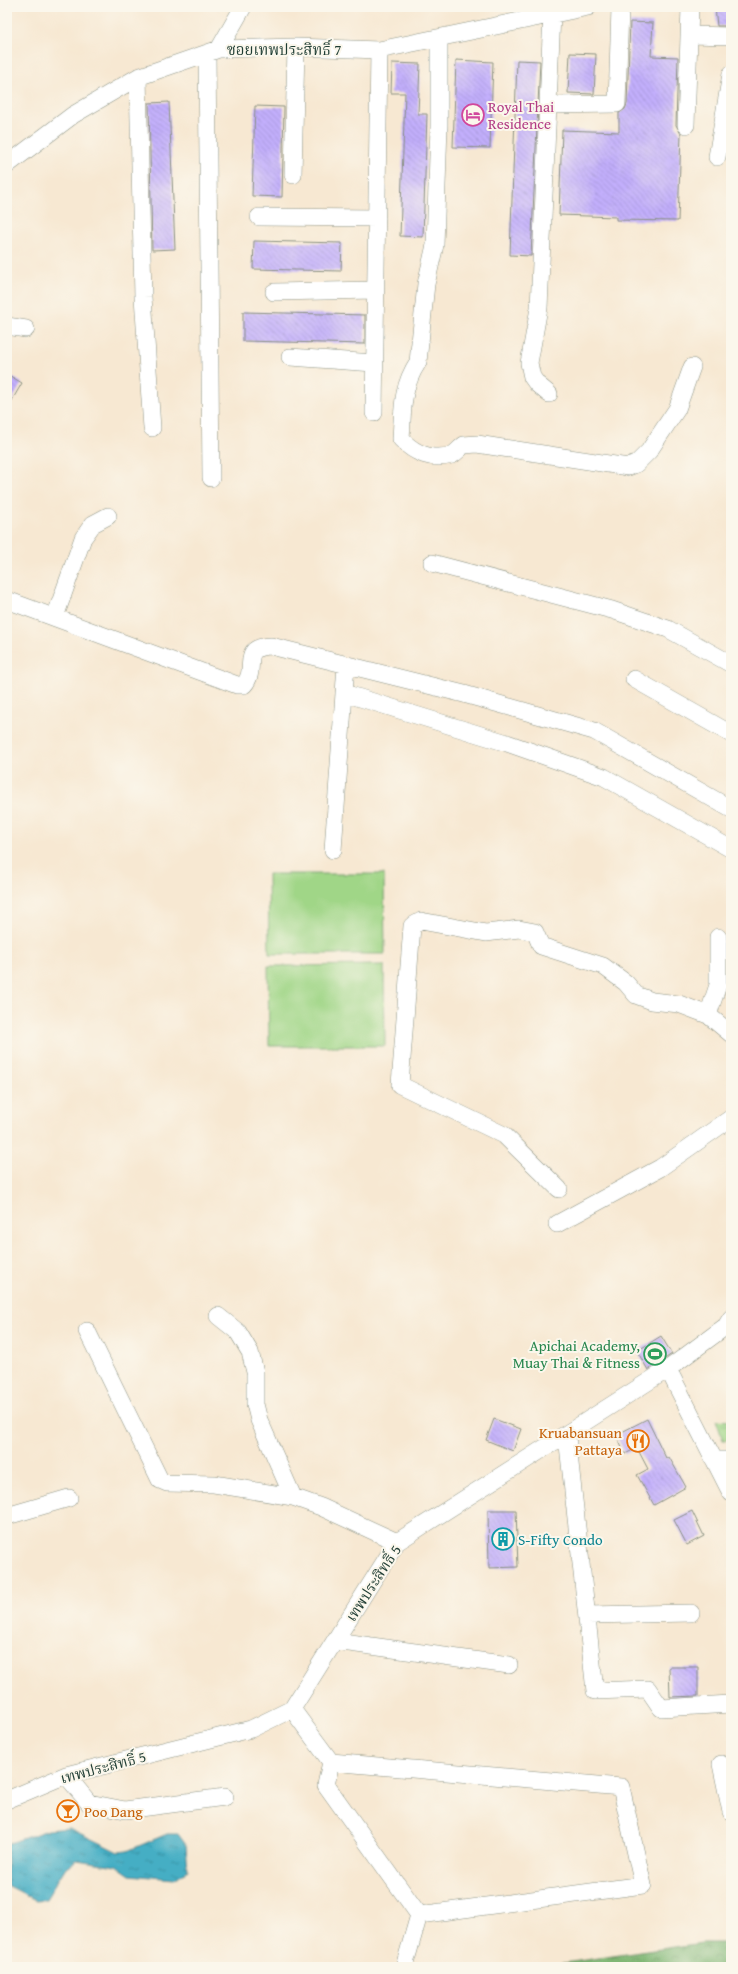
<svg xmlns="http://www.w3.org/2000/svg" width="738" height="1974" viewBox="0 0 738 1974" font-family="'Gentium Book Plus','Noto Serif Thai',serif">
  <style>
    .grass { fill: #a0d687; stroke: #608a5e }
    .forest { fill: url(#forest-crowns); stroke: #507a54 }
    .park { fill: url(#park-tufts); stroke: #608a5e }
    .water { fill: url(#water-ripples); stroke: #32767c }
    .building { fill: url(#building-back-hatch) }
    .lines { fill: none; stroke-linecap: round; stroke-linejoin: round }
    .minor-casing { stroke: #8b9283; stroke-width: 18 }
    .minor { stroke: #fff; stroke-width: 17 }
    .labels { text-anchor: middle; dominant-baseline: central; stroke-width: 4; stroke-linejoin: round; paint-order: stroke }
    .street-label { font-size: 15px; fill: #1f3d34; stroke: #fbf7ec }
    .hotel-label { font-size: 15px; fill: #b23c85; stroke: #fbf7ec; text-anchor: start }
    .leisure-label { font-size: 15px; fill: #27864d; stroke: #fbf7ec; text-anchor: end }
    .food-label { font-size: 15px; fill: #c56008; stroke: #fbf7ec; text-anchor: end }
    .culture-label { font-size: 15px; fill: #0d838f; stroke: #fbf7ec; text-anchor: start }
  </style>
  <defs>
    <pattern id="forest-crowns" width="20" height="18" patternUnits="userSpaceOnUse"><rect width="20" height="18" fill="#80b774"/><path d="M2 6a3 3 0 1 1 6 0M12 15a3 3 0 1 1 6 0" fill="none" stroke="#689660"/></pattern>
    <pattern id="park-tufts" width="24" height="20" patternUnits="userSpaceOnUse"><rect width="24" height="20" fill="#a0d687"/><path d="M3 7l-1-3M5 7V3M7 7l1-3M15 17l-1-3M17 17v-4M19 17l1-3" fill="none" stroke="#82af6f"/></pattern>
    <pattern id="water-ripples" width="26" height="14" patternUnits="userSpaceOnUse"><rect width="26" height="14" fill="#45aec4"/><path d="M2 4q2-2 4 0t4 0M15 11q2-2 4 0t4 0" fill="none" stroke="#398fa0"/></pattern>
    <pattern id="building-back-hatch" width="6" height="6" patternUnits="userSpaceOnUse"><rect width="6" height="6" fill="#c2affc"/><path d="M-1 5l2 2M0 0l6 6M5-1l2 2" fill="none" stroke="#9d90cd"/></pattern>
  </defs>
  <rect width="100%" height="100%" fill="#fbf7ec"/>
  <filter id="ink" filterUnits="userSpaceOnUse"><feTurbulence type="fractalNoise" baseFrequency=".025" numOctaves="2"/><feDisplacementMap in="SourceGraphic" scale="8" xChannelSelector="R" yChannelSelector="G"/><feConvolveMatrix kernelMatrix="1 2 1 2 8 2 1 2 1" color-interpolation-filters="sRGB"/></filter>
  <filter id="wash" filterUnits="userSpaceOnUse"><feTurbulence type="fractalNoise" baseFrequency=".012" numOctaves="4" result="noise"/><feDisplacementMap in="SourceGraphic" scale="16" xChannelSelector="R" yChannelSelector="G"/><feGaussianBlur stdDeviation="0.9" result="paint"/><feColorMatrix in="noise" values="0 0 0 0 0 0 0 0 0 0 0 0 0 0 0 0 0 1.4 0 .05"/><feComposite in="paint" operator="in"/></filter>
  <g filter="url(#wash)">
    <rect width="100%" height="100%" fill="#f7e8d2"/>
    <!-- grass -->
    <path class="grass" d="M268 874H384L385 954H269Z
      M384 965 385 1046H269L268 966Z"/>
    <!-- forest -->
    <path class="forest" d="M702 1943H731V1967H537Z"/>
    <!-- park -->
    <path class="park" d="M716 1420 731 1421V1440H723Z"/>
    <!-- water -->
    <path class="water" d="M69 1828 118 1852 127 1851 167 1834H178L186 1845 188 1870 174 1879 130 1875 117 1866 77 1860 66 1867 46 1899 36 1900 7 1885V1844L48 1830Z"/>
    <g id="blocks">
      <!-- building -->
      <path class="building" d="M715 7H731V26H717Z
        M630 22 653 23 651 56 678 57 676 125 681 134 678 221 616 220V217L559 215 562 130 619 132V113L625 109 627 104Z
        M570 53 596 54 594 94 568 93Z
        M456 60 493 62 490 148 453 147Z
        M517 60 540 61 531 256 510 255Z
        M392 63 420 64 418 114H427L423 237 400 236 405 93H391Z
        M169 102 175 249 152 250 149 103Z
        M255 106 284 107 282 197 252 196Z
        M254 241 342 243 341 271 253 269Z
        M243 312 365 315V344L243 341Z
        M7 374 22 383 7 409Z
        M661 1336 672 1354 648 1370 637 1351Z
        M494 1419 521 1429 513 1451 486 1440Z
        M647 1419 666 1458 669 1457 686 1487 654 1505 637 1475 648 1469 637 1448 625 1454 616 1435Z
        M488 1510H516L518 1567 489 1568Z
        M692 1511 704 1536 687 1545 674 1520Z
        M669 1667H698V1696L670 1697Z"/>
    </g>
  </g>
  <g filter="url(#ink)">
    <use href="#blocks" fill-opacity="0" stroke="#8b9283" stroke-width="1"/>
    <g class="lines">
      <!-- minor casing -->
      <g class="minor-casing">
        <path id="minor" d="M689 35 731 36
          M439 38V126L435 245 426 284 418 362C401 388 403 410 401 439 414 453 432 461 452 455 456 453 460 448 464 445L477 444 628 467 636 464 649 451 677 409 692 367
          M219 49 243 7
          M207 53 211 478
          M138 77 143 297 152 428
          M548 105 617 104 620 7
          M686 125 690 7
          M717 157 731 74
          M7 165 73 115 138 77 219 49 296 47 379 50 588 7
          M293 175 296 47
          M259 217 377 218
          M274 292 375 290
          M7 326 26 329
          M290 357 374 363
          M549 394 537 384 532 377 529 363 539 308 552 14
          M374 413 379 50
          M432 563 612 610 668 629 731 664
          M7 600 237 685H244C259 668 238 647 271 646L464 694 594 731 731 809
          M55 617 83 538 93 524 108 516
          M634 679 731 734
          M344 693 507 743 604 777 731 849
          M333 850 346 665
          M708 1015 718 985V937
          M559 1189 504 1135 400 1085 412 926 421 921 486 933 519 929 535 932 541 946 603 966 626 983 636 995 652 1001 679 1004 708 1015 731 1034
          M557 1224 660 1168 731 1118
          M218 1316 238 1332 250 1352 255 1372V1404L259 1420 293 1497
          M87 1331 160 1480 167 1483 214 1484 293 1497 321 1507 397 1542
          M668 1369 731 1493
          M567 1436 595 1691 648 1689 661 1708 731 1704
          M714 1460H731
          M7 1516 69 1498
          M587 1615 691 1613
          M335 1641 509 1665
          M292 1709 331 1762 621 1787 643 1885 419 1915 326 1785 331 1762
          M721 1764 731 1812
          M66 1775 89 1803 125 1810 225 1797
          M7 1800 66 1775 251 1729 292 1709 397 1542 668 1369 726 1326 731 1318
          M404 1967 419 1915"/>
      </g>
      <!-- minor -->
      <use href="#minor" class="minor"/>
    </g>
  </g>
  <!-- icons -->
  <defs>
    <g id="hotel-ring" transform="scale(1.15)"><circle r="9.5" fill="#fbf7ec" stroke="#d1479c" stroke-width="1.5"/><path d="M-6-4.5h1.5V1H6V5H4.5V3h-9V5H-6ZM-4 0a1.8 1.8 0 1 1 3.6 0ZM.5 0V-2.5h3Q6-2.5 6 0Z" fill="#d1479c"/></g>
    <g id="stadium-ring" transform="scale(1.15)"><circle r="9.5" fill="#fbf7ec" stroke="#2e9e5b" stroke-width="1.5"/><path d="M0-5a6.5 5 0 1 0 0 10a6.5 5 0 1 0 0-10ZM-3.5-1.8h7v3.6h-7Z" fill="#2e9e5b"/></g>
    <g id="restaurant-ring" transform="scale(1.15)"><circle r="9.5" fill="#fbf7ec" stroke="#e8710a" stroke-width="1.5"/><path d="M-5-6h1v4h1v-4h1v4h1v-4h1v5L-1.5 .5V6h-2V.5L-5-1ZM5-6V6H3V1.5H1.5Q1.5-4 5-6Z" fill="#e8710a"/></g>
    <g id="building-ring" transform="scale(1.15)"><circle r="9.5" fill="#fbf7ec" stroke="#0f9aa8" stroke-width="1.5"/><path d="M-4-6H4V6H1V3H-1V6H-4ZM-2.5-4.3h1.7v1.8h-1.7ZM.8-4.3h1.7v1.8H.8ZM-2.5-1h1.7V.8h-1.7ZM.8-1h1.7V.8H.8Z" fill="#0f9aa8"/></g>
    <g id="bar-ring" transform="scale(1.15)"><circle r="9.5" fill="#fbf7ec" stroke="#e8710a" stroke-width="1.5"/><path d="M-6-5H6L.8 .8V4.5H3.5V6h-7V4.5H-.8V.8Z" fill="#e8710a"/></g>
  </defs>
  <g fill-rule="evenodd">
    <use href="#hotel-ring" x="473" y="115"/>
    <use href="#stadium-ring" x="655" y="1354"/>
    <use href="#restaurant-ring" x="638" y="1441"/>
    <use href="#building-ring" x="503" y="1539"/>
    <use href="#bar-ring" x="68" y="1811"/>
  </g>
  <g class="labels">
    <!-- street labels -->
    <g class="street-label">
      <text x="284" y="49">ซอยเทพประสิทธิ์ 7</text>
      <text transform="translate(373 1583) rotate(-57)">เทพประสิทธิ์ 5</text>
      <text transform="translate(103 1767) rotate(-15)">เทพประสิทธิ์ 5</text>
    </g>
    <!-- hotel labels -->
    <g class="hotel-label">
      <text x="488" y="106">Royal Thai<tspan x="488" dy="17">Residence</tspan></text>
    </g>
    <!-- leisure labels -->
    <g class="leisure-label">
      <text x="640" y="1345">Apichai Academy,<tspan x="640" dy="17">Muay Thai &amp; Fitness</tspan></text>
    </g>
    <!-- food labels -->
    <g class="food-label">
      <text x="622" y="1432">Kruabansuan<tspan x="622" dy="17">Pattaya</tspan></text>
      <text x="84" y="1811" text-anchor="start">Poo Dang</text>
    </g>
    <!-- culture labels -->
    <g class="culture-label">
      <text x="518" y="1539">S-Fifty Condo</text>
    </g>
  </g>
  <!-- margin -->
  <rect width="738" height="1974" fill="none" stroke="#fbf7ec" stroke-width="24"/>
</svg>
